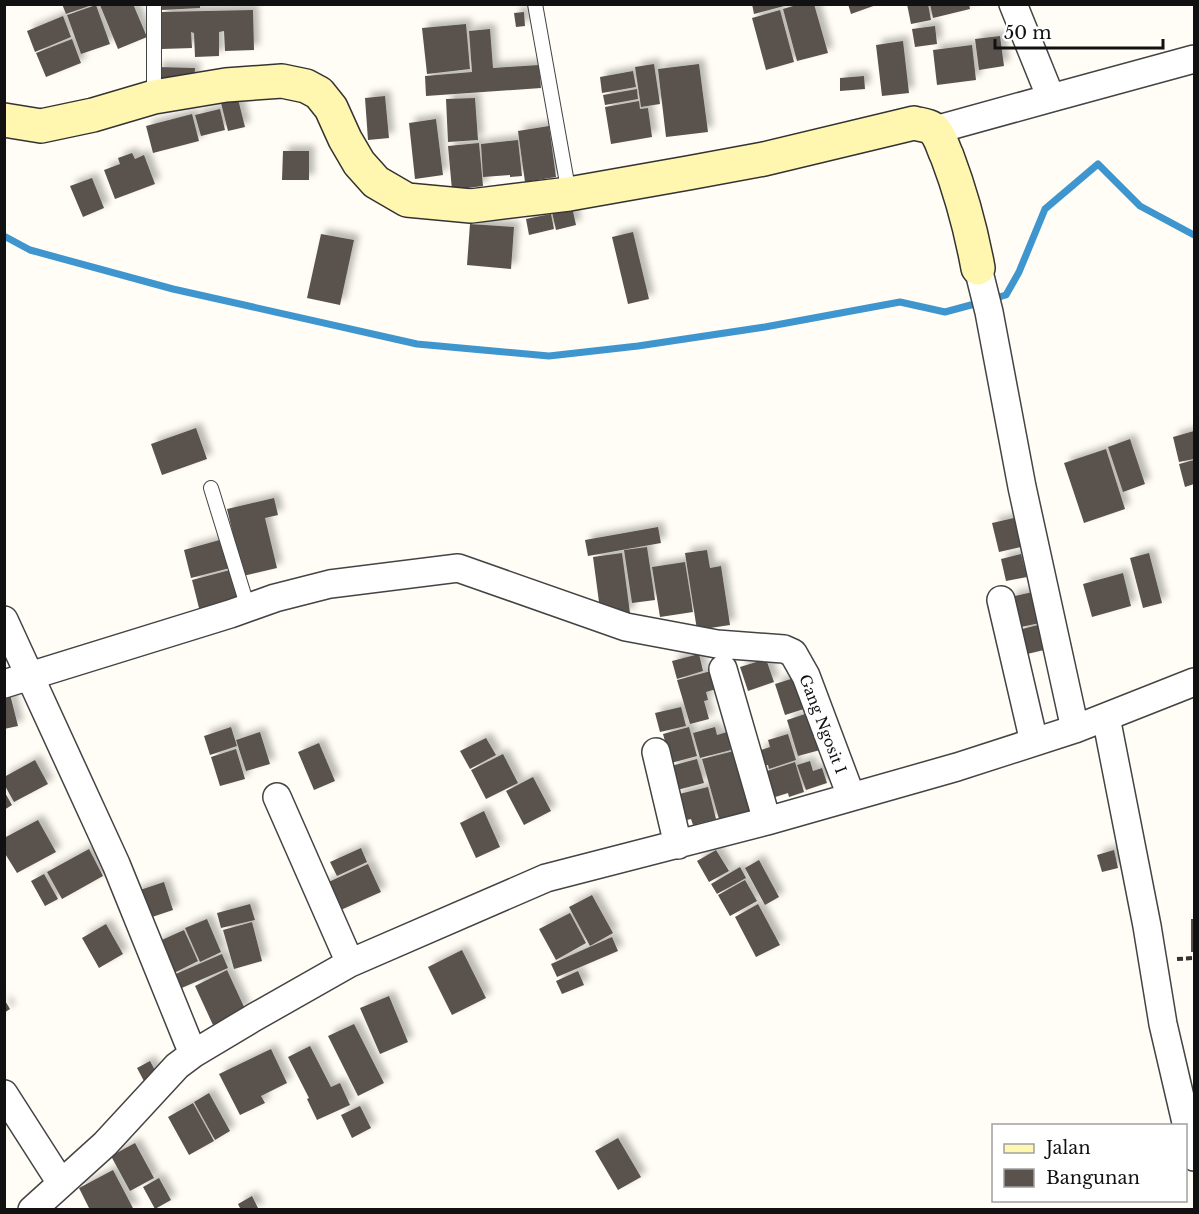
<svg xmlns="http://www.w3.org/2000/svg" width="1199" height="1214" viewBox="0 0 1199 1214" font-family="'Libre Baskerville',serif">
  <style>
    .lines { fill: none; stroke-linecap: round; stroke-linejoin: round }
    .stream { stroke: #3f96cf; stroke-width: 7 }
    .building { fill: #5a524d; filter: url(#shadow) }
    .lane-casing { stroke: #444; stroke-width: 16 }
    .street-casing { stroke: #444; stroke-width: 30 }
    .secondary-casing { stroke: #333; stroke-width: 36 }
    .path { stroke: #333; stroke-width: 4; stroke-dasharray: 6 3; stroke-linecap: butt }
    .lane { stroke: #fff; stroke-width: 14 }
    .street { stroke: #fff; stroke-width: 27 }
    .secondary { stroke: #fff6b0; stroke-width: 33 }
    .labels { text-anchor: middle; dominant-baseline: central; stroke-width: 6; stroke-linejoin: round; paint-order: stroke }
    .street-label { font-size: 15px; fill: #111; stroke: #fff }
  </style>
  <defs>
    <filter id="shadow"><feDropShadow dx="5.5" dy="-5.5" stdDeviation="3" flood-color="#0004"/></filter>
  </defs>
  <rect width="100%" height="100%" fill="#fffdf5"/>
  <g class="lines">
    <!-- stream -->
    <path class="stream" d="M4 236 30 250 173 289 417 344 549 356 638 346 765 327 900 302 945 312 982 302
      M992 299 1006 295 1019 272 1045 209 1098 164 1140 206 1194 235"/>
  </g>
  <!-- building -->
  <path class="building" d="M62 4H92V5L66 14Z
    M103 4H133L147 37 118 49 100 5Z
    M162 4H200V8L162 10Z
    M752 4H788V5L754 14Z
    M800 4H814L828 53 797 61 783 9Z
    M848 4H876V5L851 14Z
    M907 4H928L931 20 911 24Z
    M930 4H969L970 9 933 18Z
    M96 5 110 44 81 54 67 15Z
    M253 10 254 50 225 51 224 31 219 32V56L195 57 194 33 191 32 192 48 162 49 161 12Z
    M780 10 794 62 766 70 752 18Z
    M524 12 525 26 516 27 514 13Z
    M63 16 71 37 35 52 27 31Z
    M466 24 470 69 427 74 422 28Z
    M935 26 937 44 915 47 912 29Z
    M490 29 493 68 539 65 541 88 426 96 425 76 472 72 469 31Z
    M1000 36 1004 66 979 70 975 39Z
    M72 39 81 63 46 77 36 53Z
    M903 41 909 93 882 96 876 45Z
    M972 45 976 80 937 85 933 50Z
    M654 64 660 104 641 107 635 67Z
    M699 64 708 132 666 137 658 69Z
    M157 67 195 68 194 83 156 82Z
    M633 71 636 87 602 93 600 77Z
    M864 76 865 89 840 91V78Z
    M637 89 638 99 605 105 603 95Z
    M385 96 389 138 368 140 365 98Z
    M475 98 478 140 448 142 446 99Z
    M238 99 245 127 228 131 221 103Z
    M639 101 640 109 648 108 652 137 611 144 605 107Z
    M220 109 225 130 201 136 195 115Z
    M192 114 199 141 153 153 146 126Z
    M436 119 443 175 415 179 409 123Z
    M549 126 556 177 525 182 518 131Z
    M518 140 522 176 510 177V175L483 177 481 144Z
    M479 143 483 186 452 190 448 146Z
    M283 151H309V180H282Z
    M132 153 135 159 144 155 155 184 115 199 104 170 120 164 118 158Z
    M92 178 104 208 83 217 70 186Z
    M572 207 576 225 556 230 552 212Z
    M551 214 554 229 529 235 526 219Z
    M470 224 514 227 511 269 467 265Z
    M633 232 649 299 628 304 612 237Z
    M321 234 354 240 340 305 307 298Z
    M196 428 207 459 162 475 151 444Z
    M1194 431V459L1179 462 1173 437Z
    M1130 439 1145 484 1123 492 1108 447Z
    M1106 449 1125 509 1084 523 1064 463Z
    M1194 460V484L1185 487 1179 464Z
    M274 498 278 515 265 518 277 568 243 576 227 509Z
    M1014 518 1021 547 999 552 992 523Z
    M658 527 661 543 588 556 585 540Z
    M223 539 230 568 191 578 184 550Z
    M647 547 655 600 632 603 624 550Z
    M707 550 710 568 721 566 730 625 697 630 685 553Z
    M622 553 630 613 601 617 593 557Z
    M1149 553 1162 603 1143 608 1130 558Z
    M1021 554 1027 577 1006 581 1001 559Z
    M685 562 693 612 660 617 652 567Z
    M230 570 238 603 200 612 192 580Z
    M1123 573 1131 606 1092 617 1083 584Z
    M1033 592 1040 623 1016 628 1010 597Z
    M1038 625 1044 650 1023 655 1018 630Z
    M699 654 703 671 677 679 672 661Z
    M766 659 774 682 748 691 740 667Z
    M711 671 716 689 706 692 708 700 704 701 709 719 690 724 677 680Z
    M794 678 804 709 785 715 775 684Z
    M10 694 18 726 4 729V696Z
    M681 707 686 726 660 732 655 713Z
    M808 713 820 750 798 756 787 720Z
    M231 727 237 746 210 755 204 736Z
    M689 727 697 756 671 763 663 734Z
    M715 727 717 735 727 732 731 750 700 758 693 733Z
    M260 732 270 764 246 771 236 740Z
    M788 734 796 760 769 769 768 765 763 766 758 751 770 747 768 740Z
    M486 738 496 755 470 769 460 751Z
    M319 743 335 781 314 790 298 752Z
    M236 749 245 779 220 786 211 757Z
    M734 751 752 810 719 819 702 759Z
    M503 754 518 783 486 799 471 770Z
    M697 759 704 783 677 790 671 766Z
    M35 760 48 784 14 802 4 784V777Z
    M810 761 813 771 822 768 827 783 806 790 797 765Z
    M795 762 804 792 789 797 788 793 769 799 761 773Z
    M533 777 551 811 524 825 506 791Z
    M708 787 716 819 693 825 691 819 682 821 675 795Z
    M4 791 12 805 4 810Z
    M484 811 500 847 476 858 460 823Z
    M38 820 56 852 17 873 4 852V838Z
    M361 848 367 862 337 876 330 862Z
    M89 849 103 876 62 899 47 872Z
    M716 850 729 871 709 882 697 861Z
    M1114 850 1118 868 1102 872 1097 855Z
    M759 860 779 897 765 905 745 868Z
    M368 864 381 892 334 913 322 885Z
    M740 867 746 878 717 894 711 884Z
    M44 874 58 899 45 906 31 881Z
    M745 880 757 901 730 916 718 895Z
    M164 882 173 910 143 920 134 892Z
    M592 895 613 933 590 946 569 907Z
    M250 904 255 920 221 928 217 913Z
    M758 904 780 945 756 957 735 917Z
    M570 913 586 943 556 960 539 929Z
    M207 919 221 952 200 962 185 928Z
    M1191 919H1194V952H1191Z
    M252 922 262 961 234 969 223 930Z
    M106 924 123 954 99 968 82 938Z
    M184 930 198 961 170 975 155 943Z
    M612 937 618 951 557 977 551 964Z
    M462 950 486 998 452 1015 428 967Z
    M222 954 228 968 177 990 171 976Z
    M227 970 245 1009 213 1025 195 986Z
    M578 971 584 985 562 994 556 981Z
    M389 996 408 1042 380 1054 360 1008Z
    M4 999 10 1009 4 1013Z
    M354 1024 384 1083 358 1096 328 1036Z
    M310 1046 331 1087 340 1083 350 1105 317 1120 307 1099 309 1098 288 1057Z
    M271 1049 287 1083 261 1096 265 1103 240 1115 219 1074Z
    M150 1061 158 1076 145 1083 137 1068Z
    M209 1093 230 1131 215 1140 194 1102Z
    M193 1103 214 1141 189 1155 168 1117Z
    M360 1106 371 1128 352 1138 341 1115Z
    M618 1138 641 1177 618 1190 595 1151Z
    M135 1143 154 1178 130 1191 111 1156Z
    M113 1170 134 1210H90L79 1188Z
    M159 1178 171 1200 155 1209 143 1187Z
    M252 1196 259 1210H241L238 1204Z"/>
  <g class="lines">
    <!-- lane casing -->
    <g class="lane-casing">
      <path id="lane" d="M535 4 569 194
        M154 97V4
        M211 488 248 608"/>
    </g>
    <!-- street casing -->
    <g class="street-casing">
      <path id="street" d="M1051 98 1194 59
        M935 130 1051 98 1013 4
        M978 268 989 312 1022 487 1075 729
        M1001 600 1034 742
        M4 620 116 864 193 1054
        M723 669 767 821
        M4 684 230 614 275 598 330 584 458 568 626 627 717 644 784 649 793 653 806 676 851 796
        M1106 717 1147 926 1163 1024 1194 1157
        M656 752 678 845
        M277 797 350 963
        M4 1094 61 1183
        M32 1210 105 1144 177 1066 193 1054 253 1018 350 963 546 878 767 821 957 767 1075 729 1194 682"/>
    </g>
    <!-- secondary casing -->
    <g class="secondary-casing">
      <path id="secondary" d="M4 120 41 126 93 115 154 97 226 85 282 81 306 86 319 93 331 108 345 139 359 163 376 182 407 200 471 206 569 194 688 173 764 159 914 123C921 125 930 125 935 131 941 138 943 148 947 156 961 193 971 230 978 268"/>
    </g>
    <!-- path -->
    <path class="path" d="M1177 959 1194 958"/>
    <!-- lane -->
    <use href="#lane" class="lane"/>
    <!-- street -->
    <use href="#street" class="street"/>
    <!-- secondary -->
    <use href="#secondary" class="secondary"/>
  </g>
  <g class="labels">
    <!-- street labels -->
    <g class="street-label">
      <text transform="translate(823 724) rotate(69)">Gang Ngosit I</text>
    </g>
  </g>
  <!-- border -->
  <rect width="1199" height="1214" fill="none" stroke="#111111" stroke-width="12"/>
  <!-- legend -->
  <rect x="992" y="1124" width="195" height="78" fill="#ffffff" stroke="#a0a0a0" stroke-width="1.5"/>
  <rect x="1004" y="1144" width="30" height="9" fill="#fff6b0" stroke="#a0a0a0" stroke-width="1.5"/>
  <text x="1046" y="1154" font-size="18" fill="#111111">Jalan</text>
  <rect x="1004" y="1169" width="30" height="18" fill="#5a524d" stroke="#a0a0a0" stroke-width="1.5"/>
  <text x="1046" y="1184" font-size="18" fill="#111111">Bangunan</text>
  <!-- scale -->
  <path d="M995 39v9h168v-9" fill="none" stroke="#111111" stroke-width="3"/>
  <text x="1004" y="39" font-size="18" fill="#111111" stroke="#ffffff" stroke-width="4.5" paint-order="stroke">50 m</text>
</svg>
